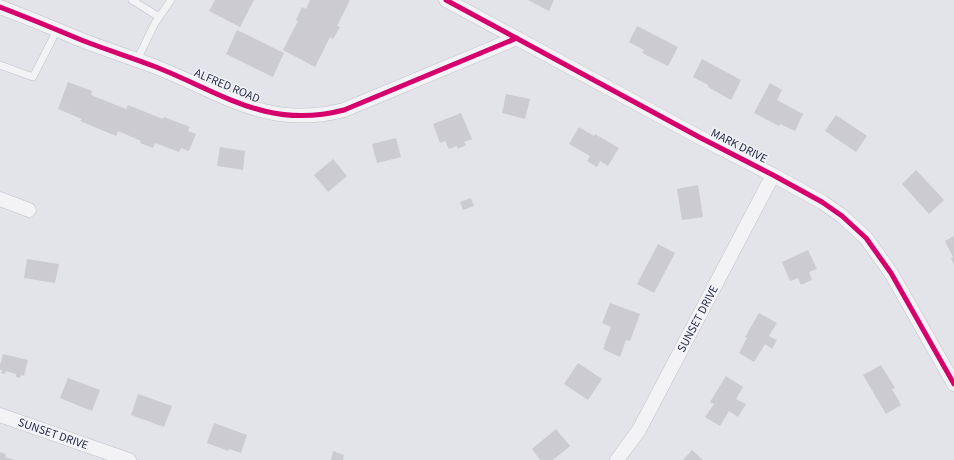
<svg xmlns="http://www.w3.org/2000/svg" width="954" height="460" viewBox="0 0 954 460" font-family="'Source Sans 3',sans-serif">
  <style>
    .building { fill: #cbcbd1 }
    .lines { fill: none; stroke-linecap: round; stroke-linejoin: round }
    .service-casing { stroke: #c0c1c7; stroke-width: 8 }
    .minor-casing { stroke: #c0c1c7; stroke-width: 15 }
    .service { stroke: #f3f3f6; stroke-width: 7 }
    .minor { stroke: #f3f3f6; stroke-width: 14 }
    .cycleway-casing { stroke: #f2f3f8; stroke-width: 8 }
    .cycleway { stroke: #d6006c; stroke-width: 5 }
    .labels { text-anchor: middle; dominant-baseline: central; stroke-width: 3; stroke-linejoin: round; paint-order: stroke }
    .street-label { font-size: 12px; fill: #282b45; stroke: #f2f3f8 }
  </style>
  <rect width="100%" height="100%" fill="#e3e4e9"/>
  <!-- building -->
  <path class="building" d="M215 0H254L240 27 209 11Z
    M310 0H350L337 26 340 27 333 39 330 37 315 67 283 50 298 21 296 20 302 7 306 9Z
    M528 0H554L549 11Z
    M637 26 678 47 668 66 642 53 644 50 629 42Z
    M237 30 284 53 273 77 226 54Z
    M702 59 741 80 731 100 708 87V85L693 77Z
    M68 82 92 91 91 95 126 109 128 105 163 119 164 117 190 127 188 131 196 134 189 151 181 148 179 152 155 143 153 148 140 143 141 141 118 131 116 136 80 121 82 119 58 109Z
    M770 83 782 90 777 100 803 114 795 131 780 124 779 126 754 113Z
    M506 94 530 99 525 119 502 113Z
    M461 113 472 139 464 142 466 145 458 149 457 146 449 149 445 141 440 143 433 124Z
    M836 115 867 136 856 152 825 131Z
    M579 127 594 136 595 134 619 148 608 166 600 161 597 167 587 161 590 156 569 144Z
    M396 138 401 157 377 163 372 144Z
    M220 147 245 151 243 170 217 166Z
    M333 159 347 176 328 192 314 175Z
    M916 170 944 200 929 214 902 184Z
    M698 185 703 217 682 220 677 189Z
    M471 198 474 206 463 210 460 202Z
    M954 236V265L951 258 953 257 945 241Z
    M658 244 675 253 654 293 637 284Z
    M808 250 817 269 809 272 812 280 801 285 798 278 790 281 782 262Z
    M27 259 59 264 55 283 24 278Z
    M610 303 640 314 630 341 626 340 620 357 603 349 611 327 602 323Z
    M759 313 777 323 769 336 777 340 772 349 765 344 754 362 739 353 747 338 745 337Z
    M3 354 28 360 24 376 21 375 20 378 16 377V374L6 371 5 374 1 373 2 370H0V365Z
    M578 363 602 379 588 400 564 384Z
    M881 365 895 388 892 389 901 405 886 414 863 375Z
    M726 376 743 387 736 399 746 404 738 417 729 411 720 426 705 417 714 404 710 402Z
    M68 378 100 390 92 411 60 398Z
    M138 394 172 406 164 427 131 415Z
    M214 423 247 435 241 453 229 449 228 451 207 443Z
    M556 429 570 446 553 460H540L532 449Z
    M692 450 703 460H683Z
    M333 451 344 455 343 460H331Z
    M0 452 6 454 5 457 15 460H0Z"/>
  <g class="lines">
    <!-- service casing -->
    <g class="service-casing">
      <path id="service" d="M132 0 159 17
        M137 60 155 23 171 0
        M0 65 33 77 57 30"/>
    </g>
    <!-- minor casing -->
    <g class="minor-casing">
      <path id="minor" d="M446 0 699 137 773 175 822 202 842 216 866 238 891 273 954 384
        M0 7C26 17 53 28 79 39 104 49 130 57 156 67 222 93 268 130 344 110L517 38
        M0 199 29 210
        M0 415 129 460
        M617 460 639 430 773 175"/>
    </g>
    <!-- service -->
    <use href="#service" class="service"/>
    <!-- minor -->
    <use href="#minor" class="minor"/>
    <!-- cycleway casing -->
    <g class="cycleway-casing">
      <path id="cycleway" d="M446 0 699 137 773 175 822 202 842 216 866 238 891 273 954 384
        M0 7C26 17 53 28 79 39 104 49 130 57 156 67 222 93 268 130 344 110L517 38"/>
    </g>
    <!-- cycleway -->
    <use href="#cycleway" class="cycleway"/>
  </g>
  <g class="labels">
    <!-- street labels -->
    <g class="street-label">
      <text transform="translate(227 86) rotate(23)">ALFRED ROAD</text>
      <text transform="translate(739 146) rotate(27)">MARK DRIVE</text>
      <text transform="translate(698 319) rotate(-62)">SUNSET DRIVE</text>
      <text transform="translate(53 434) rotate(19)">SUNSET DRIVE</text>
    </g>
  </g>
</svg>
